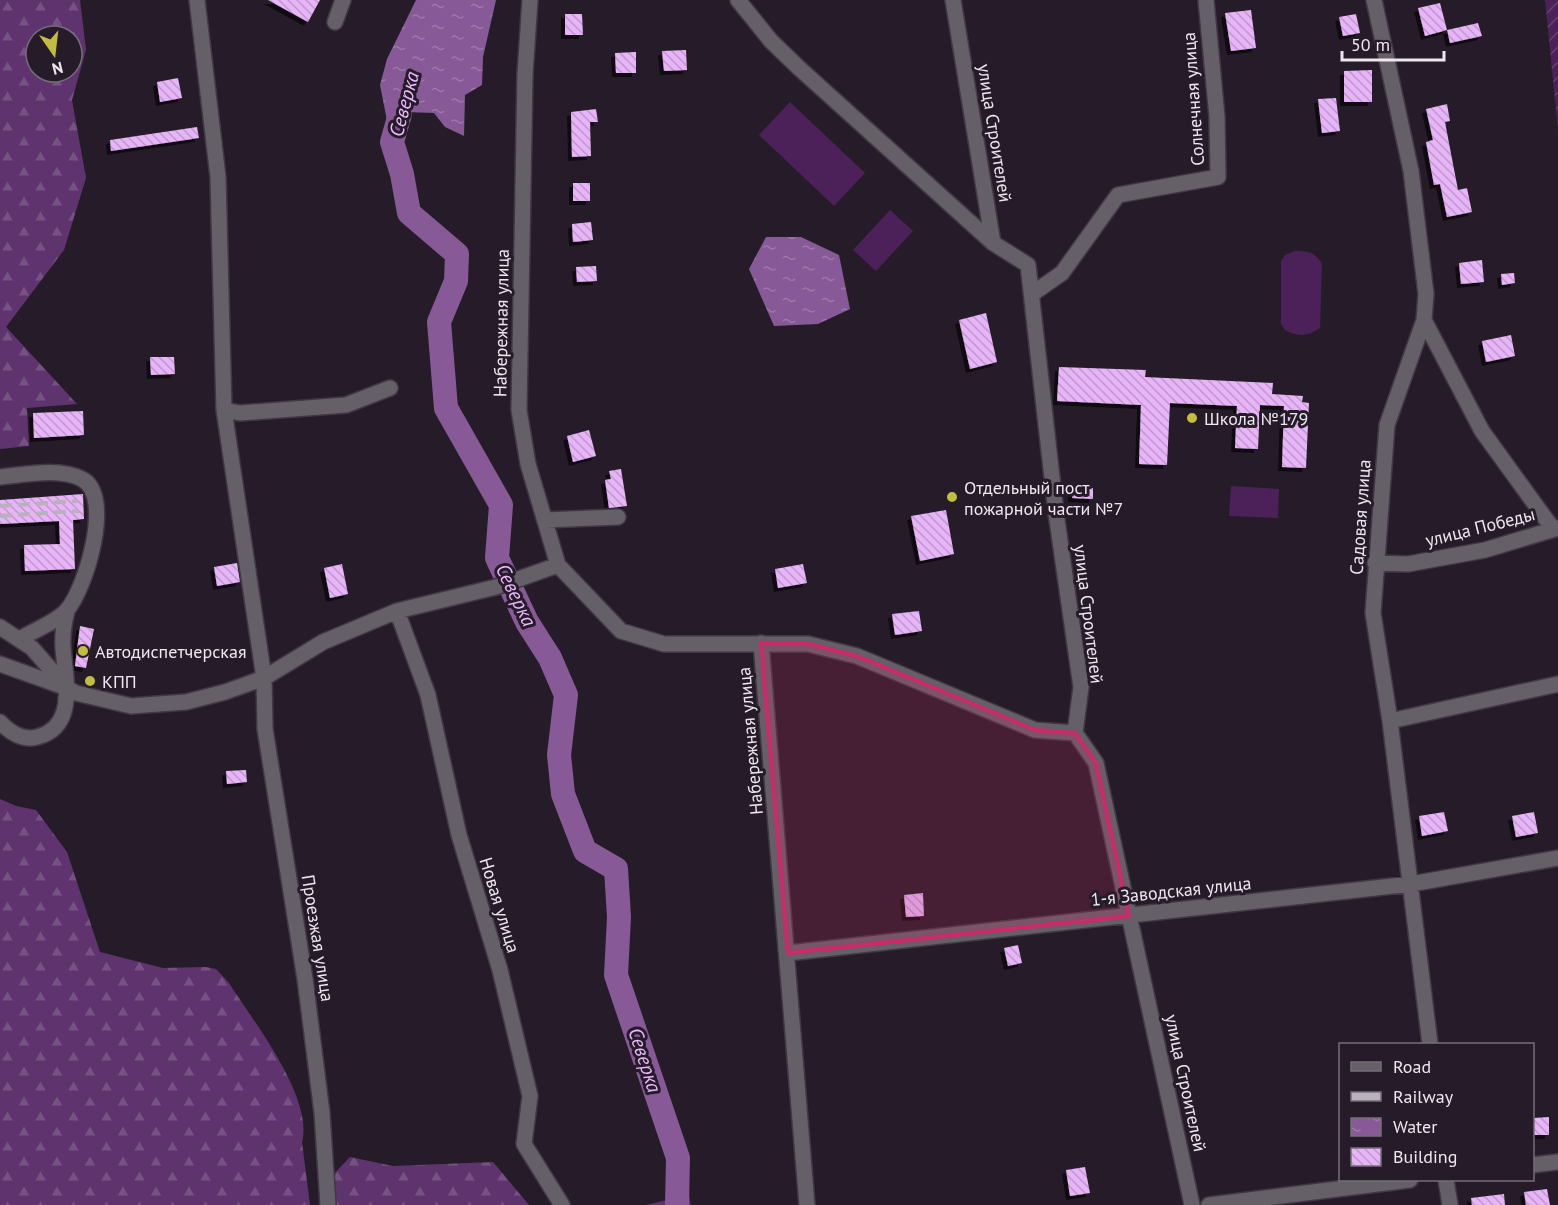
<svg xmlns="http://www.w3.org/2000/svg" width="1558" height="1205" viewBox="0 0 1558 1205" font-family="'PT Sans',sans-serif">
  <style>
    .grass { fill: #4c2059 }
    .forest { fill: url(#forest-firs); fill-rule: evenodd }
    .garden { fill: url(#garden-furrows) }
    .water { fill: url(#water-ripples) }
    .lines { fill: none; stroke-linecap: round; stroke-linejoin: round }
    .river { stroke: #875996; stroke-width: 24 }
    .building { fill: url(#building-back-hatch); filter: url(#shadow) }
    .minor-casing { stroke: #423845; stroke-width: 18 }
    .minor { stroke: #655f67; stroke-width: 15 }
    .rail { stroke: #b9b1bb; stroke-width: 4; stroke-dasharray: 12 6; stroke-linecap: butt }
    .marked { fill: #c62d6a; fill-opacity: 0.2; stroke: #c62d6a; stroke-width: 4.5; stroke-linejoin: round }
    .poi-dot { fill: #c2bd3f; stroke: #261c29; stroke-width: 2 }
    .labels { text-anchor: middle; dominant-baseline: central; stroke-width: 6; stroke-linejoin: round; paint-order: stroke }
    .street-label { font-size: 18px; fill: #eee7f0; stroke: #261c29 }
    .poi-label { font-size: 18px; fill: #eee7f0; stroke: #261c29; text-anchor: start }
    .water-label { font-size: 20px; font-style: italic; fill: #ecb8fe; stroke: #261c29 }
  </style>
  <defs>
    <pattern id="forest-firs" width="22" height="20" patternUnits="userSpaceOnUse" patternTransform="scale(1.5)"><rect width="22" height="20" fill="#5f336e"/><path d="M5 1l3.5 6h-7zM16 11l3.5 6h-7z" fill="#765183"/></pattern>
    <pattern id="garden-furrows" width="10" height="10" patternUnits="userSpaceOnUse" patternTransform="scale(1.5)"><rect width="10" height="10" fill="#4c2059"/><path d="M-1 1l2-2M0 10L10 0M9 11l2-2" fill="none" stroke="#664071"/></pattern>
    <pattern id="water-ripples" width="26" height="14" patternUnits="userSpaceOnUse" patternTransform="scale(1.5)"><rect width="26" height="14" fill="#875996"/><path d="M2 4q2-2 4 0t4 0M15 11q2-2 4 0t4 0" fill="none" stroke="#9e79aa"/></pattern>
    <pattern id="building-back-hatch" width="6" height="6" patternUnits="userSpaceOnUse" patternTransform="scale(1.5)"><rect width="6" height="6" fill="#e7b4f8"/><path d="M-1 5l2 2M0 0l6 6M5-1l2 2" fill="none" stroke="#bf98cc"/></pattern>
    <filter id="shadow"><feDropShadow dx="-4" dy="4" stdDeviation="0" flood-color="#0009"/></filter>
  </defs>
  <rect width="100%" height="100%" fill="#261c29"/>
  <!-- grass -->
  <path class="grass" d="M790 102 865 173 834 206 759 135Z
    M890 210 913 231 876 271 853 250Z
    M1295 251C1308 251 1315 252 1322 264L1320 328C1308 337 1298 337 1285 330L1281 324V261L1285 255Z
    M1231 486 1279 489 1278 518 1229 516Z"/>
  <!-- forest -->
  <path class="forest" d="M0 0H80L86 50 72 100 86 178 64 250 6 327 77 404 27 408 29 446 0 449ZM36 36H72V72H36Z
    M0 799 16 806 36 810 67 852 100 952 163 968 206 967 216 969 229 983C253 1021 314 1098 302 1142L310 1205H0Z
    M350 1157 393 1166 493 1162 529 1205H334L331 1177Z
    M689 1195 691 1205H646Z"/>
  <!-- garden -->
  <path class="garden" d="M1545 0H1558V130Z"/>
  <!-- water -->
  <path class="water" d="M416 0H496L483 57 482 85 465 95 464 136 445 127 434 113 406 112 392 146 380 85 387 59Z
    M766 237H801L839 255 850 309 818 324 774 326 749 269Z"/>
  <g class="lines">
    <!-- river -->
    <path class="river" d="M400 114 392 142 402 174 409 213 457 254 456 281 439 322 446 408 501 505 497 558 527 622 550 658 566 695 559 755 563 794 585 851 616 869 619 917 616 975 678 1158 677 1205"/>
  </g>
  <!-- building -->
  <path class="building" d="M268 0H320L308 22Z
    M1440 3 1447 30 1425 36 1418 8Z
    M1251 10 1256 48 1231 51 1225 13Z
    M565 14H582L583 35H565Z
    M1356 14 1360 33 1343 36 1339 17Z
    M1478 23 1482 36 1450 43 1447 30Z
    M686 50 687 70 664 71 662 51Z
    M636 52V73H616L615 53Z
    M1372 70V102H1344V71Z
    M178 78 182 98 160 102 157 82Z
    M1336 98 1340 131 1322 133 1318 99Z
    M1447 104 1450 121 1445 122 1458 190 1467 188 1472 212 1447 217 1440 184 1434 185 1426 142 1433 140 1426 109Z
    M596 109 598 122H590L591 156 572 157 571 112Z
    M197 127 199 138 111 151 110 140Z
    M573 183H590V201H573Z
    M591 222 593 240 573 242 572 224Z
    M1482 260 1484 282 1461 284 1459 263Z
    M596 266 597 281 577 282 576 267Z
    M1514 273 1515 283 1502 285 1501 274Z
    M986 313 997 362 970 369 959 320Z
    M1511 335 1515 356 1486 362 1482 341Z
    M150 357H174L175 374 151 375Z
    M1059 367 1146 370 1145 377 1273 383 1272 394 1303 396 1302 402 1309 403 1306 468 1282 467 1284 406 1260 405 1258 449 1235 448 1237 406 1170 403 1167 465 1139 464 1141 405 1057 401Z
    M83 411 84 435 34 438 33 413Z
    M589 430 596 456 573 462 567 436Z
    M621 469 627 506 609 508 605 480 611 479 609 471Z
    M1072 487 1093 488V499L1072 498Z
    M83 494 84 519 73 520 75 569 25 571 24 545 60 544 59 521 0 524V500Z
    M946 510 954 554 920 561 911 516Z
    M237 563 240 582 217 586 214 567Z
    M342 564 348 594 330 598 324 568Z
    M803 564 807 583 778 588 775 569Z
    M919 611 922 631 895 635 892 614Z
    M80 626 94 629 86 668 75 666Z
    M246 770 247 782 227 784 226 771Z
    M1444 812 1448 831 1422 836 1419 816Z
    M1534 812 1538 833 1516 837 1512 816Z
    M923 893 924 916 906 917 904 895Z
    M1018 945 1022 963 1008 966 1004 948Z
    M1549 1117V1135H1534L1533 1118Z
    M1085 1167 1090 1193 1070 1196 1066 1170Z
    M1547 1189 1550 1205H1526L1524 1192Z
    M1504 1194 1505 1205H1472L1471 1198Z"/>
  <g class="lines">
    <!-- minor casing -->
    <g class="minor-casing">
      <path id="minor" d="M197 0 218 177 224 410 264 678 265 729 305 979 322 1113 328 1205
        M530 0 525 74 519 410 528 464 558 565 621 631 664 644H808L857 656 1035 730 1075 733
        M738 0 771 41 799 68 993 243 1028 265 1056 513 1081 687 1075 733 1096 763 1192 1205
        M953 0 993 243
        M1374 0 1411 171 1426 294 1424 320 1387 425 1373 613 1390 721 1430 1044
        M335 22 343 0
        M1032 294 1062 273 1118 195 1218 177 1217 117 1206 0
        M1424 320 1482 431 1553 529
        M224 410 240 413 346 405 390 388
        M0 477C24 475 59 467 82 479 114 495 86 588 67 610 57 622 34 630 20 639
        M545 520 618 517
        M1375 563 1408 564 1485 550 1558 528
        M397 611 428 695 459 835 500 970 530 1096 524 1144 562 1205
        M0 627 32 648 67 688 76 693 131 706 186 702 225 692 264 678 323 642 397 611 496 587 558 565
        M761 643 807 1205
        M0 664 67 688
        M1390 721 1558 684
        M0 722C9 732 23 741 37 737 78 727 65 677 63 648 62 635 64 623 67 611
        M788 953 1411 884 1558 858
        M1532 1165 1558 1162
        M1446 1180 1450 1205
        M1209 1205 1410 1180"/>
    </g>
    <!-- minor -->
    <use href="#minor" class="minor"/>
    <!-- rail -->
    <path class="rail" d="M0 506 78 501
      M0 516 79 511"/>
  </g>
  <!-- marked area -->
  <path class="marked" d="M761 643 808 644 857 656 1035 730 1075 733 1096 763 1129 916 788 953Z"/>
  <!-- markers -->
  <g class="poi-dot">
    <circle cx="1192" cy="418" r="6"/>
    <circle cx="952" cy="497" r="6"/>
    <circle cx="83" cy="651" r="6"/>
    <circle cx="90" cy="681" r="6"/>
  </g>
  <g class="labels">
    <!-- street labels -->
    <g class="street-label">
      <text transform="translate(1193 99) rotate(-94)">Солнечная улица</text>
      <text transform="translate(995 133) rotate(81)">улица Строителей</text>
      <text transform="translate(501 323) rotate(-89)">Набережная улица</text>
      <text transform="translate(1360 517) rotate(-86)">Садовая улица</text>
      <text transform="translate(1480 527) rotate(-14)">улица Победы</text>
      <text transform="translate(1089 614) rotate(83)">улица Строителей</text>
      <text transform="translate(750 741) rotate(-95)">Набережная улица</text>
      <text transform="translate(1171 891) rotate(-6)">1-я Заводская улица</text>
      <text transform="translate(500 905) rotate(73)">Новая улица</text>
      <text transform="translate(318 938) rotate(81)">Проезжая улица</text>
      <text transform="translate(1186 1083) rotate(78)">улица Строителей</text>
    </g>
    <!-- poi labels -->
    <g class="poi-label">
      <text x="1204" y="418">Школа №179</text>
      <text x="964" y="487">Отдельный пост<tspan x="964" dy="21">пожарной части №7</tspan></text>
      <text x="95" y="651">Автодиспетчерская</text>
      <text x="102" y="681">КПП</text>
    </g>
    <!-- water labels -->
    <g class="water-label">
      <text transform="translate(404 104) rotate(-75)">Северка</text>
      <text transform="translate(516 595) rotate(64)">Северка</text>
      <text transform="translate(645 1060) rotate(72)">Северка</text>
    </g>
  </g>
  <!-- legend -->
  <rect x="1339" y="1043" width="195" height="138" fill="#261c29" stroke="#766d79" stroke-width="1.5"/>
  <rect x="1351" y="1062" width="30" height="9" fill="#655f67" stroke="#766d79" stroke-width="1.5"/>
  <text x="1393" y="1073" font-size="18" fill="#eee7f0">Road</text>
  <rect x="1351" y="1092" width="30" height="9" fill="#b9b1bb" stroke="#766d79" stroke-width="1.5"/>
  <text x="1393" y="1103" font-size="18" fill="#eee7f0">Railway</text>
  <rect x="1351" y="1118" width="30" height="18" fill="url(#water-ripples)" stroke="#766d79" stroke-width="1.5"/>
  <text x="1393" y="1133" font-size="18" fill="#eee7f0">Water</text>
  <rect x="1351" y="1148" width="30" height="18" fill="url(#building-back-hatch)" stroke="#766d79" stroke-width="1.5"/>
  <text x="1393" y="1163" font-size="18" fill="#eee7f0">Building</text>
  <!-- north arrow -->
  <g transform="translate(54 54) rotate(166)"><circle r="28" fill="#261c29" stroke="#766d79" stroke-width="1.5"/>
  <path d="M0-4.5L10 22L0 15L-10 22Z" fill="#c2bd3f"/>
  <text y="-9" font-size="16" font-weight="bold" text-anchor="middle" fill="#eee7f0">N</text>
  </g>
  <!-- scale -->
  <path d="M1342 51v9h102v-9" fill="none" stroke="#eee7f0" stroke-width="3"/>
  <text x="1351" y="51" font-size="18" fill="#eee7f0" stroke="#261c29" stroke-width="4.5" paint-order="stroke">50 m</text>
</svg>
